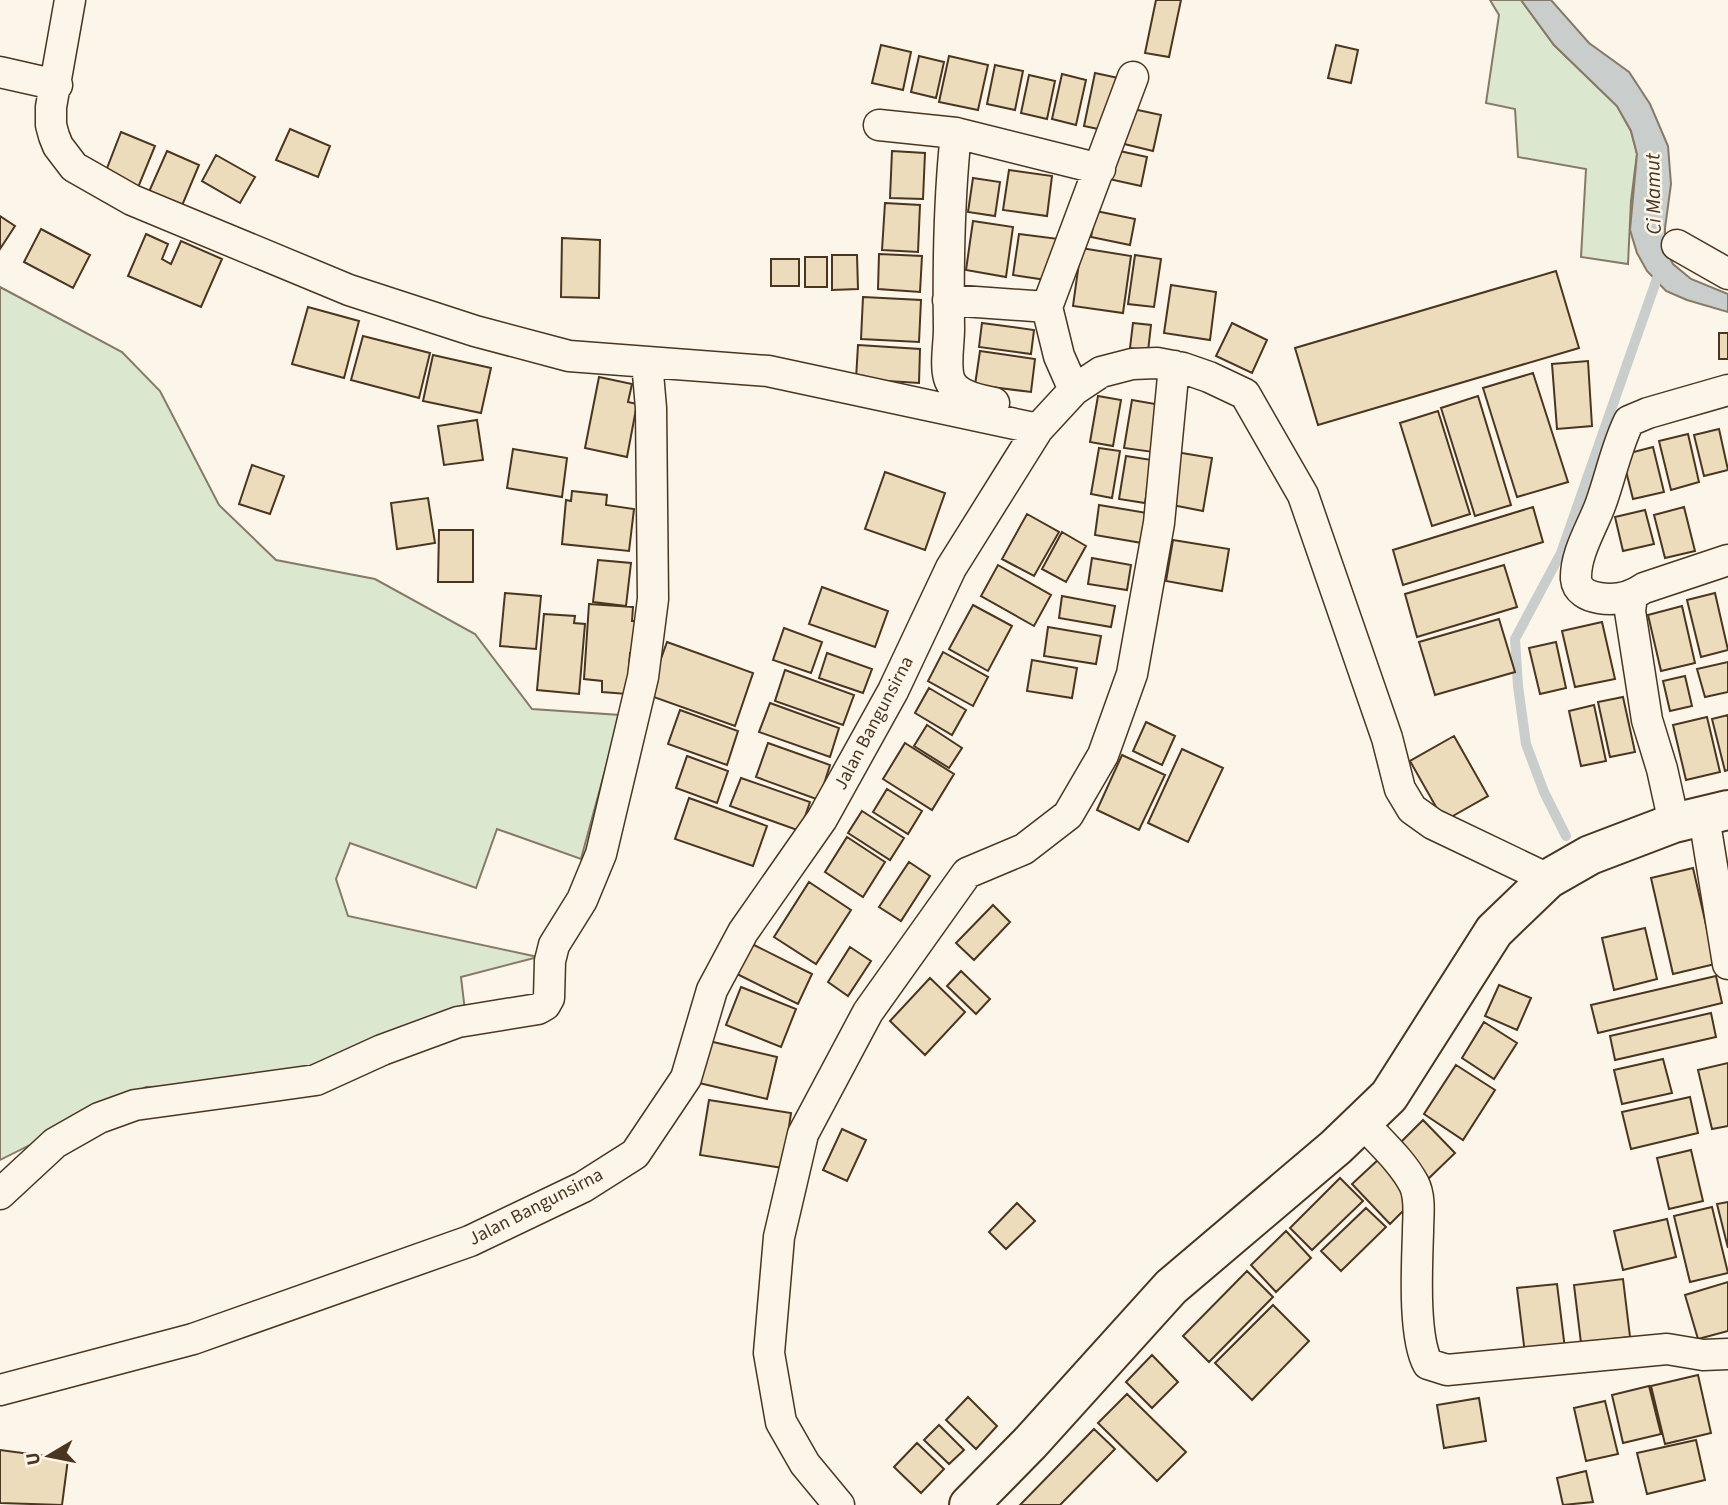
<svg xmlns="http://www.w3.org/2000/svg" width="1728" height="1505" viewBox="0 0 1728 1505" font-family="'Source Sans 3',sans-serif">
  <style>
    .green { fill: #dce7d0; stroke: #887966; stroke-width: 2 }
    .water { fill: #c9cecd; stroke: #887966; stroke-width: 2 }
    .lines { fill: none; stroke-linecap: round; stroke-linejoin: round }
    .stream { stroke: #c9cecd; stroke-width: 10 }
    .building { fill: #ecdcbc; stroke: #4a3520; stroke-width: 2 }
    .minor-casing { stroke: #4a3520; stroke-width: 33 }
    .trunk-casing { stroke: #4a3520; stroke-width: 42 }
    .minor { stroke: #fbf6e9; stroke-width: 30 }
    .trunk { stroke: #fbf6e9; stroke-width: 38 }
    .labels { text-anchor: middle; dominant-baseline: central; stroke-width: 5; stroke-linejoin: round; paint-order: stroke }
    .street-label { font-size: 19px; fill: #4a3520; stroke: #fbf6e9 }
    .water-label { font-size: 21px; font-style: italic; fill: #4a3520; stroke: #fbf6e9 }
  </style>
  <rect width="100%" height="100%" fill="#fbf6e9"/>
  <!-- green -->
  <path class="green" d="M1490 0H1521L1554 45 1617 106 1631 131 1637 154 1631 201 1628 264 1581 257 1586 169 1518 157 1515 109 1486 103 1499 15Z
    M0 287 122 352 160 391 219 505 276 560 375 579 475 634 532 709 620 715 581 859 497 829 476 888 350 843 336 879 348 916 538 957 461 977 465 1011 413 1023 315 1065 195 1086 146 1087 0 1160Z"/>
  <!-- water -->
  <path class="water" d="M1521 0H1551L1589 43 1629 72 1650 104 1668 146 1671 184 1665 228V248L1673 264 1691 279 1728 294V312L1687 300 1666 291 1647 271 1637 253 1630 230 1637 154 1631 131 1617 106 1554 45Z"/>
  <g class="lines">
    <!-- stream -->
    <path class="stream" d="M1566 836 1544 792 1526 744 1518 686 1515 639 1561 553 1660 270"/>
  </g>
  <!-- building -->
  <path class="building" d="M1156 0H1181L1169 57 1145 53Z
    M881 45 911 52 903 90 872 83Z
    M1336 45 1358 50 1351 83 1328 78Z
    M919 56 944 62 936 98 911 92Z
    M949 56 988 65 978 110 939 102Z
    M995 65 1023 71 1015 110 987 104Z
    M1095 73 1123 79 1112 132 1084 126Z
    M1062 74 1086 80 1076 125 1052 119Z
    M1029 75 1055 81 1047 119 1021 113Z
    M1124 107 1161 115 1153 151 1116 142Z
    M290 129 330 146 318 177 276 160Z
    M121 132 155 146 137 190 104 176Z
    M1115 150 1147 157 1141 186 1109 179Z
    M167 151 199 165 181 208 148 194Z
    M892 151 925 153 923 199 890 198Z
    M216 155 255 177 240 203 202 181Z
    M1009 170 1052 176 1047 216 1003 210Z
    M973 178 1000 182 995 216 968 212Z
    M885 203 920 205 918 252 882 250Z
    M1096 211 1135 219 1130 245 1091 237Z
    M0 216 15 226 0 249Z
    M973 221 1013 227 1006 277 966 270Z
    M41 229 90 255 73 288 24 262Z
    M146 234 168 244 162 259 171 264 181 241 222 259 201 307 128 276Z
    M1019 234 1059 239 1053 281 1013 275Z
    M562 238 600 240 599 298 561 297Z
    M1081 248 1131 256 1123 313 1073 306Z
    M879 254 922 256 920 292 878 289Z
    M832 255H857L858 289 832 290Z
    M1135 255 1161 259 1154 307 1128 304Z
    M805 257H827V287H805Z
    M771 259H799V286H771Z
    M1556 271 1579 348 1318 425 1295 348Z
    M1171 285 1216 292 1210 340 1164 333Z
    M863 297 921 300 919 342 861 339Z
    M308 307 359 321 344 378 292 364Z
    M982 323 1034 330 1031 354 979 347Z
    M1133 323 1151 325 1148 351 1130 348Z
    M1232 323 1267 340 1252 373 1216 356Z
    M1719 333H1728V359H1719Z
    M363 336 430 353 419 398 351 380Z
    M858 345 920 349 919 383 856 379Z
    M980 351 1035 359 1031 392 975 385Z
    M433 355 491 368 481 413 423 401Z
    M1588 361 1592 426 1557 429 1552 364Z
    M1533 373 1568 482 1517 497 1483 388Z
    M599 377 632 384 628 402 637 404 627 457 585 448Z
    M1098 396 1121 400 1113 446 1090 442Z
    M1478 396 1511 505 1475 516 1441 408Z
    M1132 400 1161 405 1153 452 1124 448Z
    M1438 411 1470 514 1432 526 1400 423Z
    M477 420 483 460 444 465 438 426Z
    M1719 429 1728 470 1704 476 1694 435Z
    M1688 434 1699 482 1671 490 1659 441Z
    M1653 447 1664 492 1633 499 1622 455Z
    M1099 448 1120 451 1112 498 1091 494Z
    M513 449 567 458 562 497 507 488Z
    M1176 452 1212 458 1203 511 1167 504Z
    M1126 456 1152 460 1145 503 1119 499Z
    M252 465 284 476 270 514 239 504Z
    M885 472 945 493 925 550 865 529Z
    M572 491 607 495 606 505 634 509 629 551 562 544 566 500 571 501Z
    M428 498 435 543 397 549 391 503Z
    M1099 505 1147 513 1142 543 1095 535Z
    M1533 507 1543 542 1403 585 1393 550Z
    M1684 507 1695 551 1665 558 1654 515Z
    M1645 510 1654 544 1623 551 1615 517Z
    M1027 514 1059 532 1034 576 1002 559Z
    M439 530H473V582H438Z
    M1062 532 1086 546 1066 582 1042 569Z
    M1173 540 1229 549 1222 591 1166 581Z
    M1092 558 1131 565 1127 590 1088 584Z
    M598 560 631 563 626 606 593 602Z
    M998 565 1051 595 1034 626 981 596Z
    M1504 565 1517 607 1417 637 1405 594Z
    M822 587 888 611 875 647 809 624Z
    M505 593 541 596 536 649 500 646Z
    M1715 593 1728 650 1701 657 1687 600Z
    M1062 596 1115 606 1111 627 1059 618Z
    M589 604 633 607 632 621H641L639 654 630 653 627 694 602 692V681L584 679Z
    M973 605 1012 626 988 671 949 649Z
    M1682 606 1695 663 1661 671 1648 615Z
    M544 614 575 616 574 623 585 624 579 694 537 690Z
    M1499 619 1515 672 1435 695 1419 642Z
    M1602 622 1615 679 1575 687 1562 631Z
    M1048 627 1101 636 1096 664 1044 656Z
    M784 628 822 642 811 673 773 660Z
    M667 642 753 673 735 726 648 695Z
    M1556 642 1566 688 1540 694 1529 648Z
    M943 652 988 677 973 706 928 681Z
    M827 653 872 669 863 693 819 678Z
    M1032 660 1077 668 1072 698 1027 691Z
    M1728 662V692L1705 697 1697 669Z
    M785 670 854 695 843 725 775 701Z
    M1685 676 1692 706 1670 711 1663 681Z
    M929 688 966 710 952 735 915 713Z
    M1623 697 1635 752 1610 757 1598 702Z
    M770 703 839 728 830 757 759 732Z
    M1594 705 1606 761 1581 766 1569 711Z
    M680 710 738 731 727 765 668 744Z
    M1728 715V770L1725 771 1712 719Z
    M1707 717 1720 772 1686 780 1673 725Z
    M1146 722 1175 736 1162 765 1133 751Z
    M927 725 962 748 949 768 914 746Z
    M1454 736 1488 796 1444 821 1410 761Z
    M768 743 830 765 819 800 756 777Z
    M905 743 954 774 932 810 883 779Z
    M1182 749 1223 768 1188 842 1148 823Z
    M1122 755 1165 775 1139 830 1097 810Z
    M687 756 728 771 717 803 676 788Z
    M741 778 810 802 800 831 730 806Z
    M887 789 922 811 908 834 873 812Z
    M689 798 767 826 753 866 675 839Z
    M862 811 904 838 890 860 848 833Z
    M847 837 885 862 863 897 825 872Z
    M909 862 930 876 901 921 879 907Z
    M1693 868 1715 964 1673 974 1651 878Z
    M809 882 851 910 816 964 774 937Z
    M993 905 1010 922 974 960 956 943Z
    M1645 928 1657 979 1614 990 1602 938Z
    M752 944 812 974 798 1004 737 974Z
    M850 947 871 961 848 996 828 982Z
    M961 971 990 999 976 1014 947 986Z
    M1716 976 1722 1003 1598 1033 1591 1005Z
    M930 978 965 1012 925 1055 890 1021Z
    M1499 985 1531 998 1517 1030 1485 1016Z
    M741 987 796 1009 781 1047 726 1025Z
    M1711 1013 1716 1037 1615 1060 1610 1036Z
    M1484 1022 1517 1043 1494 1079 1462 1058Z
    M709 1041 777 1057 767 1099 699 1083Z
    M1663 1059 1672 1093 1622 1104 1614 1070Z
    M1728 1063V1126L1712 1129 1698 1070Z
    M1456 1065 1495 1090 1463 1140 1424 1114Z
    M1690 1097 1698 1133 1631 1149 1622 1112Z
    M709 1100 791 1113 783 1168 700 1155Z
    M1423 1120 1455 1153 1427 1180 1395 1148Z
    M842 1129 866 1140 847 1181 823 1170Z
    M1691 1150 1703 1201 1669 1209 1657 1158Z
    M1379 1159 1416 1198 1390 1224 1352 1184Z
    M1340 1178 1363 1201 1312 1250 1290 1228Z
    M1728 1202V1248L1717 1204Z
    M1017 1203 1035 1221 1006 1249 989 1232Z
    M1712 1207 1728 1273 1690 1282 1674 1216Z
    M1366 1208 1386 1227 1341 1271 1321 1251Z
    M1667 1219 1676 1257 1623 1270 1614 1231Z
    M1286 1231 1311 1258 1276 1292 1251 1265Z
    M1247 1271 1273 1297 1209 1362 1183 1336Z
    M1623 1279 1630 1337 1581 1343 1574 1285Z
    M1728 1282V1331L1698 1339 1685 1295Z
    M1557 1284 1566 1357 1526 1362 1517 1288Z
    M1273 1305 1309 1341 1252 1400 1215 1363Z
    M1152 1355 1178 1382 1152 1408 1126 1382Z
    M1698 1375 1711 1433 1665 1444 1651 1386Z
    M1649 1386 1661 1434 1623 1443 1612 1395Z
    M1127 1394 1186 1452 1157 1481 1098 1423Z
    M968 1397 997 1426 976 1449 946 1420Z
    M1479 1398 1486 1441 1444 1448 1437 1405Z
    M1605 1401 1618 1454 1586 1461 1574 1408Z
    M939 1425 964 1450 949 1464 924 1440Z
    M1094 1429 1115 1449 1060 1505H1020Z
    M1696 1440 1705 1480 1647 1494 1637 1453Z
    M917 1443 944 1469 921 1493 894 1467Z
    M0 1450 68 1459 62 1505 0 1503Z
    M1586 1471 1593 1502 1563 1505 1557 1478Z"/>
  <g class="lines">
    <!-- minor casing -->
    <g class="minor-casing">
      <path id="minor" d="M70 0 51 107V125L54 136 58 146 74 167 132 200 349 290 475 331 569 356 768 371 1038 429
        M0 72 57 85
        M879 125 956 133
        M1677 245 1728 274
        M948 300 1047 307
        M1074 390 1059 356 1047 307 1133 77
        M1728 390 1648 413 1629 421C1616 448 1611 475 1601 503 1593 526 1575 553 1576 579 1577 591 1588 596 1599 598 1615 601 1631 597 1644 588L1728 560
        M994 403C979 400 954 396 949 378 945 364 949 344 949 329 948 264 949 198 956 133L1100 169
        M1632 596 1630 611 1647 720 1662 769 1674 823
        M1704 817 1728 964
        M1362 1122C1379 1141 1402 1161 1414 1184 1421 1198 1418 1216 1418 1232 1417 1265 1413 1337 1428 1364L1447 1370 1667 1349 1703 1355 1728 1354
        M0 1194 55 1143 99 1118 135 1105 316 1080 382 1050 458 1022 538 1009 545 1005 549 998 550 961 554 945 582 900 601 854 643 677 653 599 651 408 647 362
        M0 1390 193 1339 470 1241 583 1187 635 1154 686 1078 712 990 743 932 822 819 893 691 951 568 1038 429 1074 390 1101 372 1132 364 1157 363 1183 368 1209 377 1245 394 1303 495 1387 738 1400 789 1412 809 1433 824 1548 879
        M839 1505 805 1464 781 1422 769 1353 779 1237 803 1134 868 1012 967 873 1024 849 1068 815 1103 755 1132 674 1159 523 1174 366"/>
    </g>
    <!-- trunk casing -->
    <g class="trunk-casing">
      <path id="trunk" d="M969 1505 1030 1443 1171 1287 1336 1147 1389 1096 1494 931 1548 879 1590 855 1674 823 1728 810"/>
    </g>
    <!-- minor -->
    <use href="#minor" class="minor"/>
    <!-- trunk -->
    <use href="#trunk" class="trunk"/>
  </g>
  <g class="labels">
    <!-- street labels -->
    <g class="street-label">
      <text transform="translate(874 723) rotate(-62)">Jalan Bangunsirna</text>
      <text transform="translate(536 1207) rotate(-27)">Jalan Bangunsirna</text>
    </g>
    <!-- water labels -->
    <g class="water-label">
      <text transform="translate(1653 194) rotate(-91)">Ci Mamut</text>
    </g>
  </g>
  <!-- north arrow -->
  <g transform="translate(49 1456) rotate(260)" stroke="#fbf6e9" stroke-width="5" paint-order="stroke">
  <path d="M0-5L12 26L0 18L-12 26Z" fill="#4a3520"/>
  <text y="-10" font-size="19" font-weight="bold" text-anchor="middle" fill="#4a3520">U</text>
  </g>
</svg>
